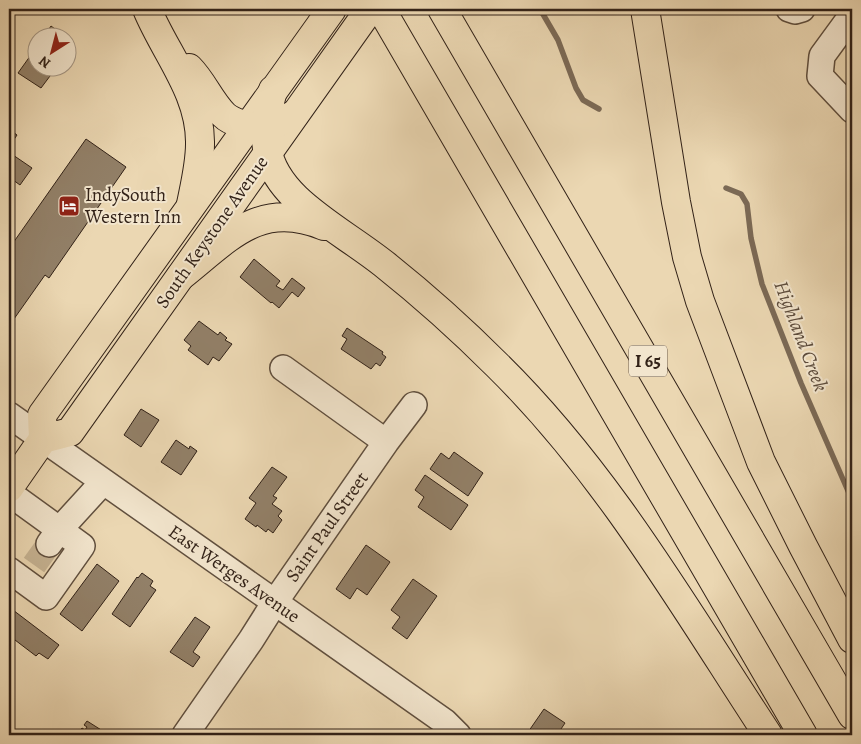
<svg xmlns="http://www.w3.org/2000/svg" width="861" height="744" viewBox="0 0 861 744" font-family="Alegreya,serif">
  <style>
    .lines { fill: none; stroke-linecap: round; stroke-linejoin: round }
    .stream { stroke: #7b6955; stroke-width: 5.5 }
    .building { fill: #928068; stroke: #322218 }
    .minor-tunnel { stroke: #c6b393; stroke-width: 25; stroke-dasharray: 25 12; stroke-linecap: butt }
    .minor-casing { stroke: #604f3e; stroke-width: 28 }
    .major-casing { stroke: #322218; stroke-width: 30 }
    .highway-casing { stroke: #322218; stroke-width: 30 }
    .minor { stroke: #f2e5cd; stroke-width: 25 }
    .major { stroke: #ebd7b2; stroke-width: 28 }
    .highway { stroke: #ebd7b2; stroke-width: 28 }
    .labels { text-anchor: middle; dominant-baseline: central; stroke-width: 4; stroke-linejoin: round; paint-order: stroke }
    .shield { fill: #f2e5cd; stroke: #6c5c4e; stroke-width: 1 }
    .shield-label { font-size: 18px; font-weight: bold; fill: #322218 }
    .poi-label { font-size: 19px; fill: #322218; stroke: #f2e5cd; text-anchor: start }
    .street-label { font-size: 19px; fill: #322218; stroke: #f2e5cd }
    .water-label { font-size: 20px; font-style: italic; fill: #5d4c3c; stroke: #f2e5cd }
  </style>
  <rect width="100%" height="100%" fill="#ebd7b2"/>
  <filter id="stains"><feTurbulence type="fractalNoise" baseFrequency=".004" numOctaves="4"/><feColorMatrix values="0 0 0 0 .2 0 0 0 0 .09 0 0 0 0 .02 0 0 0 .5 -.17"/></filter>
  <radialGradient id="worn" r=".72"><stop offset=".6" stop-color="#630" stop-opacity="0"/><stop offset="1" stop-color="#630" stop-opacity=".3"/></radialGradient>
  <g class="lines">
    <!-- stream -->
    <path class="stream" d="M540 9 558 40 576 88 583 100 599 109
      M726 188 741 194 747 204 751 238 762 284 801 383 852 500"/>
  </g>
  <!-- building -->
  <path class="building" d="M51 26 67 38H43Z
    M38 45V68H56L41 88 18 73Z
    M9 129 17 135 9 147Z
    M86 139 126 167 49 278 45 275 9 326V243L10 241 13 243Z
    M13 155 32 168 20 185 9 177V161Z
    M254 259 280 281 276 286 283 290 292 278 305 288 298 297 292 292 279 308 272 302 271 303 240 277Z
    M199 321 218 335 220 332 227 338 225 340 232 344 219 361 213 357 208 365 188 350 191 346 184 340Z
    M347 328 383 352 382 354 386 357 380 366 376 363 371 369 341 349 347 339 342 336Z
    M141 409 159 420 141 447 124 435Z
    M176 440 189 449 190 446 197 451 181 475 161 462Z
    M454 452 483 473 468 496 430 469 441 453 449 459Z
    M272 467 287 477 273 496 277 498 272 504 282 511 278 516 282 520 273 533 268 529 266 532 257 525 256 527 245 519 256 503 249 498Z
    M425 475 468 505 451 530 418 507 424 497 415 490Z
    M366 545 390 562 367 595 357 588 350 599 336 589Z
    M97 564 119 581 82 631 60 614Z
    M142 573 153 581 150 586 156 590 130 627 112 614 137 577 138 578Z
    M413 579 437 596 407 639 392 628 400 617 391 610Z
    M9 607 59 645 48 659 39 653 36 656 15 640 9 648Z
    M195 617 210 627 193 652 200 657 193 667 170 652Z
    M544 709 565 723 557 735H526Z
    M87 721 106 733 104 735H77L82 728 85 730 87 727 84 725Z"/>
  <g class="lines">
    <!-- minor-tunnel -->
    <path class="minor-tunnel" d="M34 565 49 544"/>
    <!-- minor casing -->
    <g class="minor-casing">
      <path id="minor" d="M789 9 795 11 802 9
        M852 15 822 56 820 76 852 110
        M283 368 386 442
        M9 415 445 722 458 735
        M9 493 82 546 46 597 9 570
        M49 544 60 529 103 482
        M185 735 251 640 275 602 386 442 414 405"/>
    </g>
    <!-- major casing -->
    <g class="major-casing">
      <path id="major" d="M43 439 70 432 370 9
        M9 488 43 439 42 415 332 9"/>
    </g>
    <!-- highway casing -->
    <g class="highway-casing">
      <path id="highway" d="M147 9C165 53 201 93 200 144 200 164 195 184 191 204
        M381 9 803 735
        M442 9 852 715
        M645 9 676 202 687 257 700 301 761 462 803 546 852 639
        M189 68C203 82 210 101 224 115 228 119 235 122 241 124 262 132 277 124 295 114
        M273 90C261 134 261 164 296 198 322 223 355 241 384 264 423 295 461 329 497 365 607 473 684 607 768 735
        M181 276C228 239 259 199 324 226"/>
    </g>
    <!-- minor -->
    <use href="#minor" class="minor"/>
    <!-- major -->
    <use href="#major" class="major"/>
    <!-- highway -->
    <use href="#highway" class="highway"/>
  </g>
  <!-- icons -->
  <defs>
    <g id="hotel-square" transform="scale(1.125)"><rect x="-9" y="-9" width="18" height="18" rx="4" fill="#8f2418" stroke="#f2e5cd"/><path d="M-6-4.5h1.5V1H6V5H4.5V3h-9V5H-6ZM-4 0a1.8 1.8 0 1 1 3.6 0ZM.5 0V-2.5h3Q6-2.5 6 0Z" fill="#fff"/></g>
  </defs>
  <g fill-rule="evenodd">
    <use href="#hotel-square" x="69" y="206"/>
  </g>
  <g class="labels">
    <!-- shield labels -->
    <rect class="shield" x="629" y="345.5" width="38" height="31" rx="4"/>
    <g class="shield-label">
      <text x="648" y="361">I 65</text>
    </g>
    <!-- poi labels -->
    <g class="poi-label">
      <text x="85" y="195">IndySouth<tspan x="85" dy="22">Western Inn</tspan></text>
    </g>
    <!-- street labels -->
    <g class="street-label">
      <text transform="translate(212 232) rotate(-55)">South Keystone Avenue</text>
      <text transform="translate(327 527) rotate(-55)">Saint Paul Street</text>
      <text transform="translate(234 574) rotate(35)">East Werges Avenue</text>
    </g>
    <!-- water labels -->
    <g class="water-label">
      <text transform="translate(801 336) rotate(69)">Highland Creek</text>
    </g>
  </g>
  <!-- margin -->
  <rect width="861" height="744" fill="none" stroke="#ebd7b2" stroke-width="30"/>
  <rect x="10" y="10" width="841" height="724" fill="none" stroke="#322218" stroke-width="2.5"/>
  <rect x="15" y="15" width="831" height="714" fill="none" stroke="#322218"/>
  <!-- north arrow -->
  <g transform="translate(52 52) rotate(216)"><circle r="24" fill="#f2e5cd" stroke="#a59785"/>
  <path d="M0-4L9 19L0 12L-9 19Z" fill="#8f2418"/>
  <text y="-8" font-size="14" font-weight="bold" text-anchor="middle" fill="#322218">N</text>
  </g>
  <rect width="100%" height="100%" filter="url(#stains)"/>
  <rect width="100%" height="100%" fill="url(#worn)"/>
</svg>
